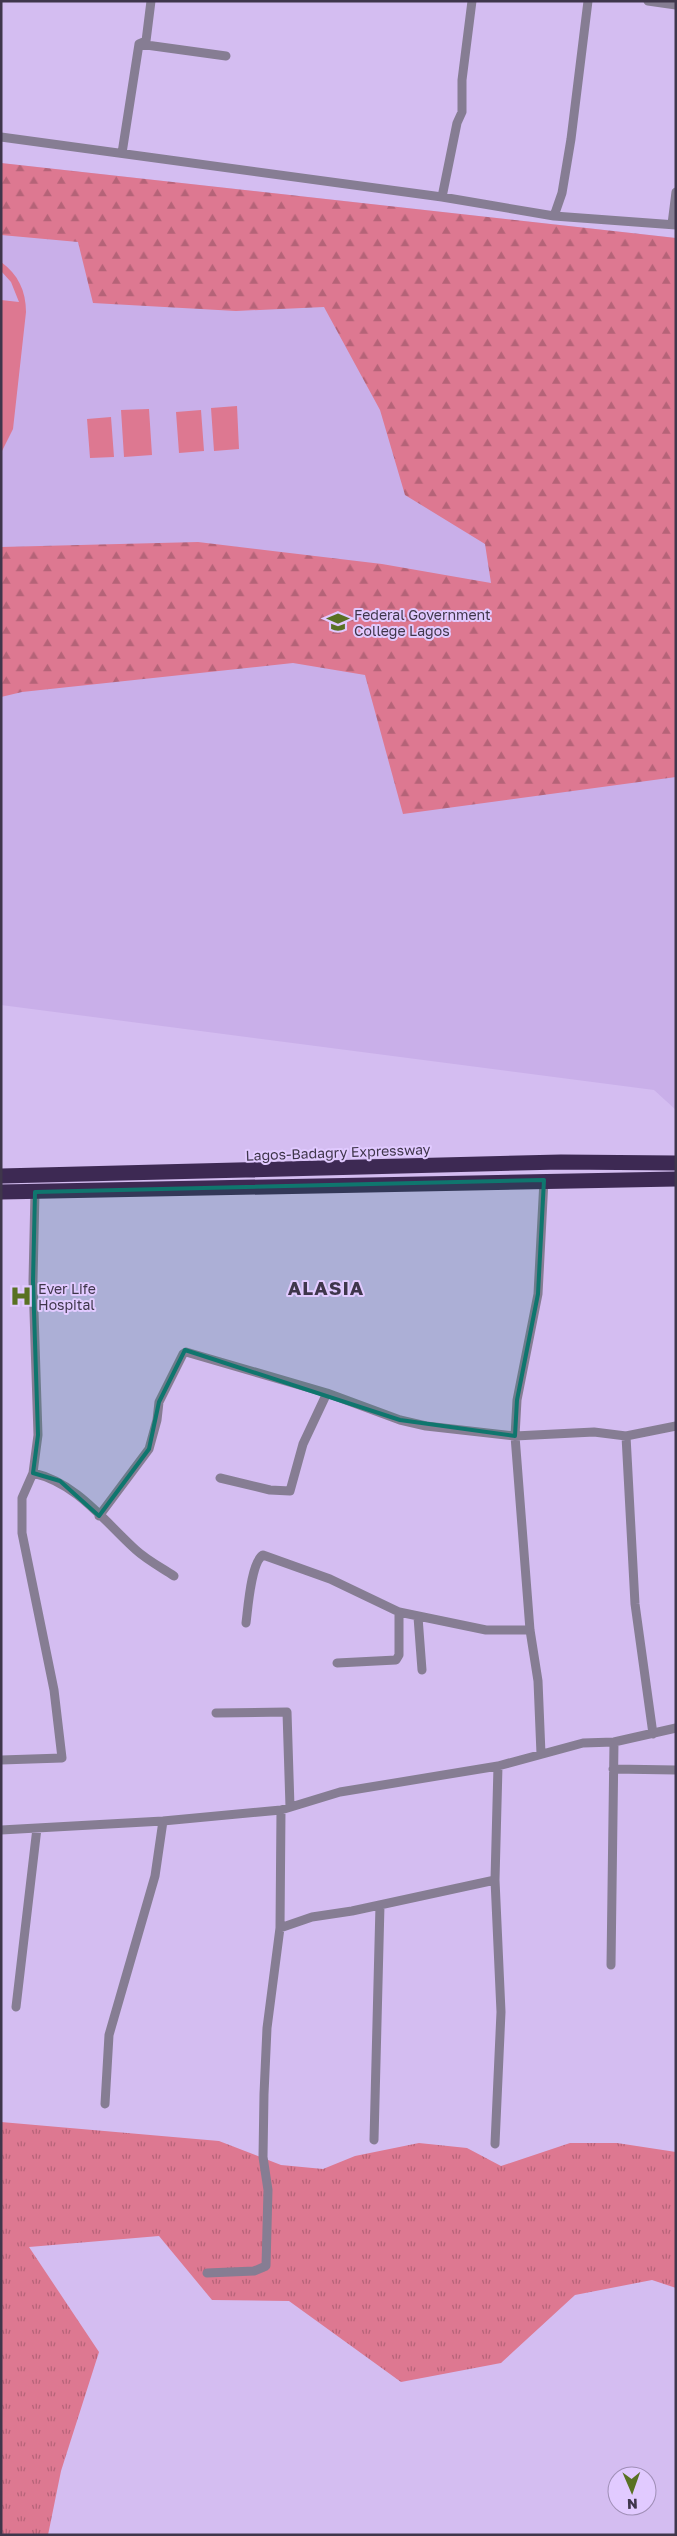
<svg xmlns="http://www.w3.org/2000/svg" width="677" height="2536" viewBox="0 0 677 2536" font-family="'Golos Text',sans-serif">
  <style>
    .built { fill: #c9afe9 }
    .grass { fill: url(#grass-tufts) }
    .forest { fill: url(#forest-firs) }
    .pitch { fill: #dd7891 }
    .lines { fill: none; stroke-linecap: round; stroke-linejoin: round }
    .street { stroke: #867d93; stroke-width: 9 }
    .highway { stroke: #3d2953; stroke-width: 15 }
    .marked { fill: #0f766e; fill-opacity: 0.2; stroke: #0f766e; stroke-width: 4; stroke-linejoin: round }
    .labels { text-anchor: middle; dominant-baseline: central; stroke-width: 4; stroke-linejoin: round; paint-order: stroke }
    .poi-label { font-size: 14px; fill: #3f364b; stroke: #e1caff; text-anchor: start }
    .street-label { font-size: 14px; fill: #3f364b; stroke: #e1caff }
    .district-label { font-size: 19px; font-weight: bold; letter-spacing: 1px; fill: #3f364b; stroke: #e1caff }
  </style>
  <defs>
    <pattern id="grass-tufts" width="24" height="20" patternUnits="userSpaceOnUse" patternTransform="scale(1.25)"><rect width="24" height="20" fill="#dd7891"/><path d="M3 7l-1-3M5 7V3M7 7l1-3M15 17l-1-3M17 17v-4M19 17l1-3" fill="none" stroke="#b56378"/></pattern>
    <pattern id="forest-firs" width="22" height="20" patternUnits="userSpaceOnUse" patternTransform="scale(1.25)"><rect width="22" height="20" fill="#dd7891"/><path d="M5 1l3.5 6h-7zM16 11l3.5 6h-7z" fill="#b56378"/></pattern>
  </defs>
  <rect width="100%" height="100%" fill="#d4bdf1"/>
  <!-- built -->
  <path class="built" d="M1 163 676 238V1110L654 1090 1 1005Z"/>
  <!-- grass -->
  <path class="grass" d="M1 2122 219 2141 281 2165 323 2169 355 2156 419 2143 467 2148 501 2166 570 2143H617L676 2152V2288L652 2280 575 2295 501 2363 401 2382 289 2301 212 2300 159 2236 29 2247 99 2352 61 2471 48 2535H1Z"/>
  <!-- forest -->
  <path class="forest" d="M1 163 676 238V777L403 814 365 675 293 663 22 692 1 697V547L198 542 382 564 491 583 485 544 405 495 380 410 324 307 236 311 93 303 78 242 1 235Z"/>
  <!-- pitch -->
  <path class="pitch" d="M1 262C18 274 26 291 26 312L13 429 1 453V300L19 302 11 282 1 271Z
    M237 406 239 449 214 451 211 408Z
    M149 409 152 455 124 457 121 410Z
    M201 410 204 451 179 453 176 412Z
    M111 417 114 457 90 458 87 419Z"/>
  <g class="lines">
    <!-- street -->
    <path class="street" d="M648 1 676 5
      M139 44 226 56
      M139 44 146 41 151 1
      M1 137 442 197 554 216 676 225
      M122 153 139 44
      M442 197 457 123 462 112V80L472 1
      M554 216 562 193 571 139 588 1
      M672 224 676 192
      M626 1436 635 1604 653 1734
      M33 1473C77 1483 104 1521 136 1550 147 1560 162 1568 174 1576
      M220 1478 270 1490 290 1491 303 1444 327 1393
      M99 1516 149 1449 157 1420 159 1402 183 1354 186 1352 327 1393 400 1420 426 1426 515 1436 594 1432 626 1436 676 1426
      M418 1617 422 1670
      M246 1623C248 1608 251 1562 263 1555L330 1579 399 1612 486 1630H530
      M337 1663 396 1660 399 1655V1612
      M216 1713 287 1712 290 1807
      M541 1754 538 1681 530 1630 515 1436 517 1400 538 1294 544 1180
      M1 1760 62 1758 54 1690 22 1533V1498L33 1473 38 1435 33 1281 35 1192
      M613 1769 676 1770
      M1 1830 163 1821 281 1810 340 1792 498 1766 583 1743 614 1742 676 1728
      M280 1928 312 1917 352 1911 495 1880
      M611 1965 614 1742
      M16 2007 37 1828
      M105 2104 109 2035 155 1876 163 1821
      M374 2140 380 1905
      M495 2144 501 2012 495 1880 498 1766
      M207 2273 254 2271 266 2266 268 2190 263 2157 264 2094 267 2028 280 1928 281 1810"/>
    <!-- highway -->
    <path class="highway" d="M1 1176 561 1162 676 1163
      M1 1192 676 1179"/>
  </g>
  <!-- marked area -->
  <path class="marked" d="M544 1180 538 1294 517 1400 515 1436 400 1420 185 1350 159 1402 149 1449 99 1516 60 1481 33 1473 38 1435 33 1281 35 1192Z"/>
  <!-- icons -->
  <defs>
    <g id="school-bare" transform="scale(1.725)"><path d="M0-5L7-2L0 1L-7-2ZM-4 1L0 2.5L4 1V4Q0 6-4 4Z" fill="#597123" stroke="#e1caff" stroke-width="2.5" paint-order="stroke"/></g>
    <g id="hospital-bare" transform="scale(1.725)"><path d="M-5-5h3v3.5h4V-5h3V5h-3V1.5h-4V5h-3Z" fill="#597123" stroke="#e1caff" stroke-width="2.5" paint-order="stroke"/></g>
  </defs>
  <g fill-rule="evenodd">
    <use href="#school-bare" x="338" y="622"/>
    <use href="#hospital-bare" x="21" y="1296"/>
  </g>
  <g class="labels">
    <!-- poi labels -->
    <g class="poi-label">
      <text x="354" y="614">Federal Government<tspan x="354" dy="16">College Lagos</tspan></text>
      <text x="38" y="1288">Ever Life<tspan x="38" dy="16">Hospital</tspan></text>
    </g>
    <!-- street labels -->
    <g class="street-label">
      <text transform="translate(338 1152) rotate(-2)">Lagos-Badagry Expressway</text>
    </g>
    <!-- district labels -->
    <g class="district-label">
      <text x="326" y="1287">ALASIA</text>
    </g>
  </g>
  <!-- border -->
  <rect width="677" height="2536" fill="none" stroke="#3f364b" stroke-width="5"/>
  <!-- north arrow -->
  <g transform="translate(632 2491) rotate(178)"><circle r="24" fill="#e1caff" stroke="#a08fb7"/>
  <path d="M0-4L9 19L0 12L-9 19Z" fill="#597123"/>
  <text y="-8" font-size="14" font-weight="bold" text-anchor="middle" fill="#3f364b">N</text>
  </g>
</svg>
